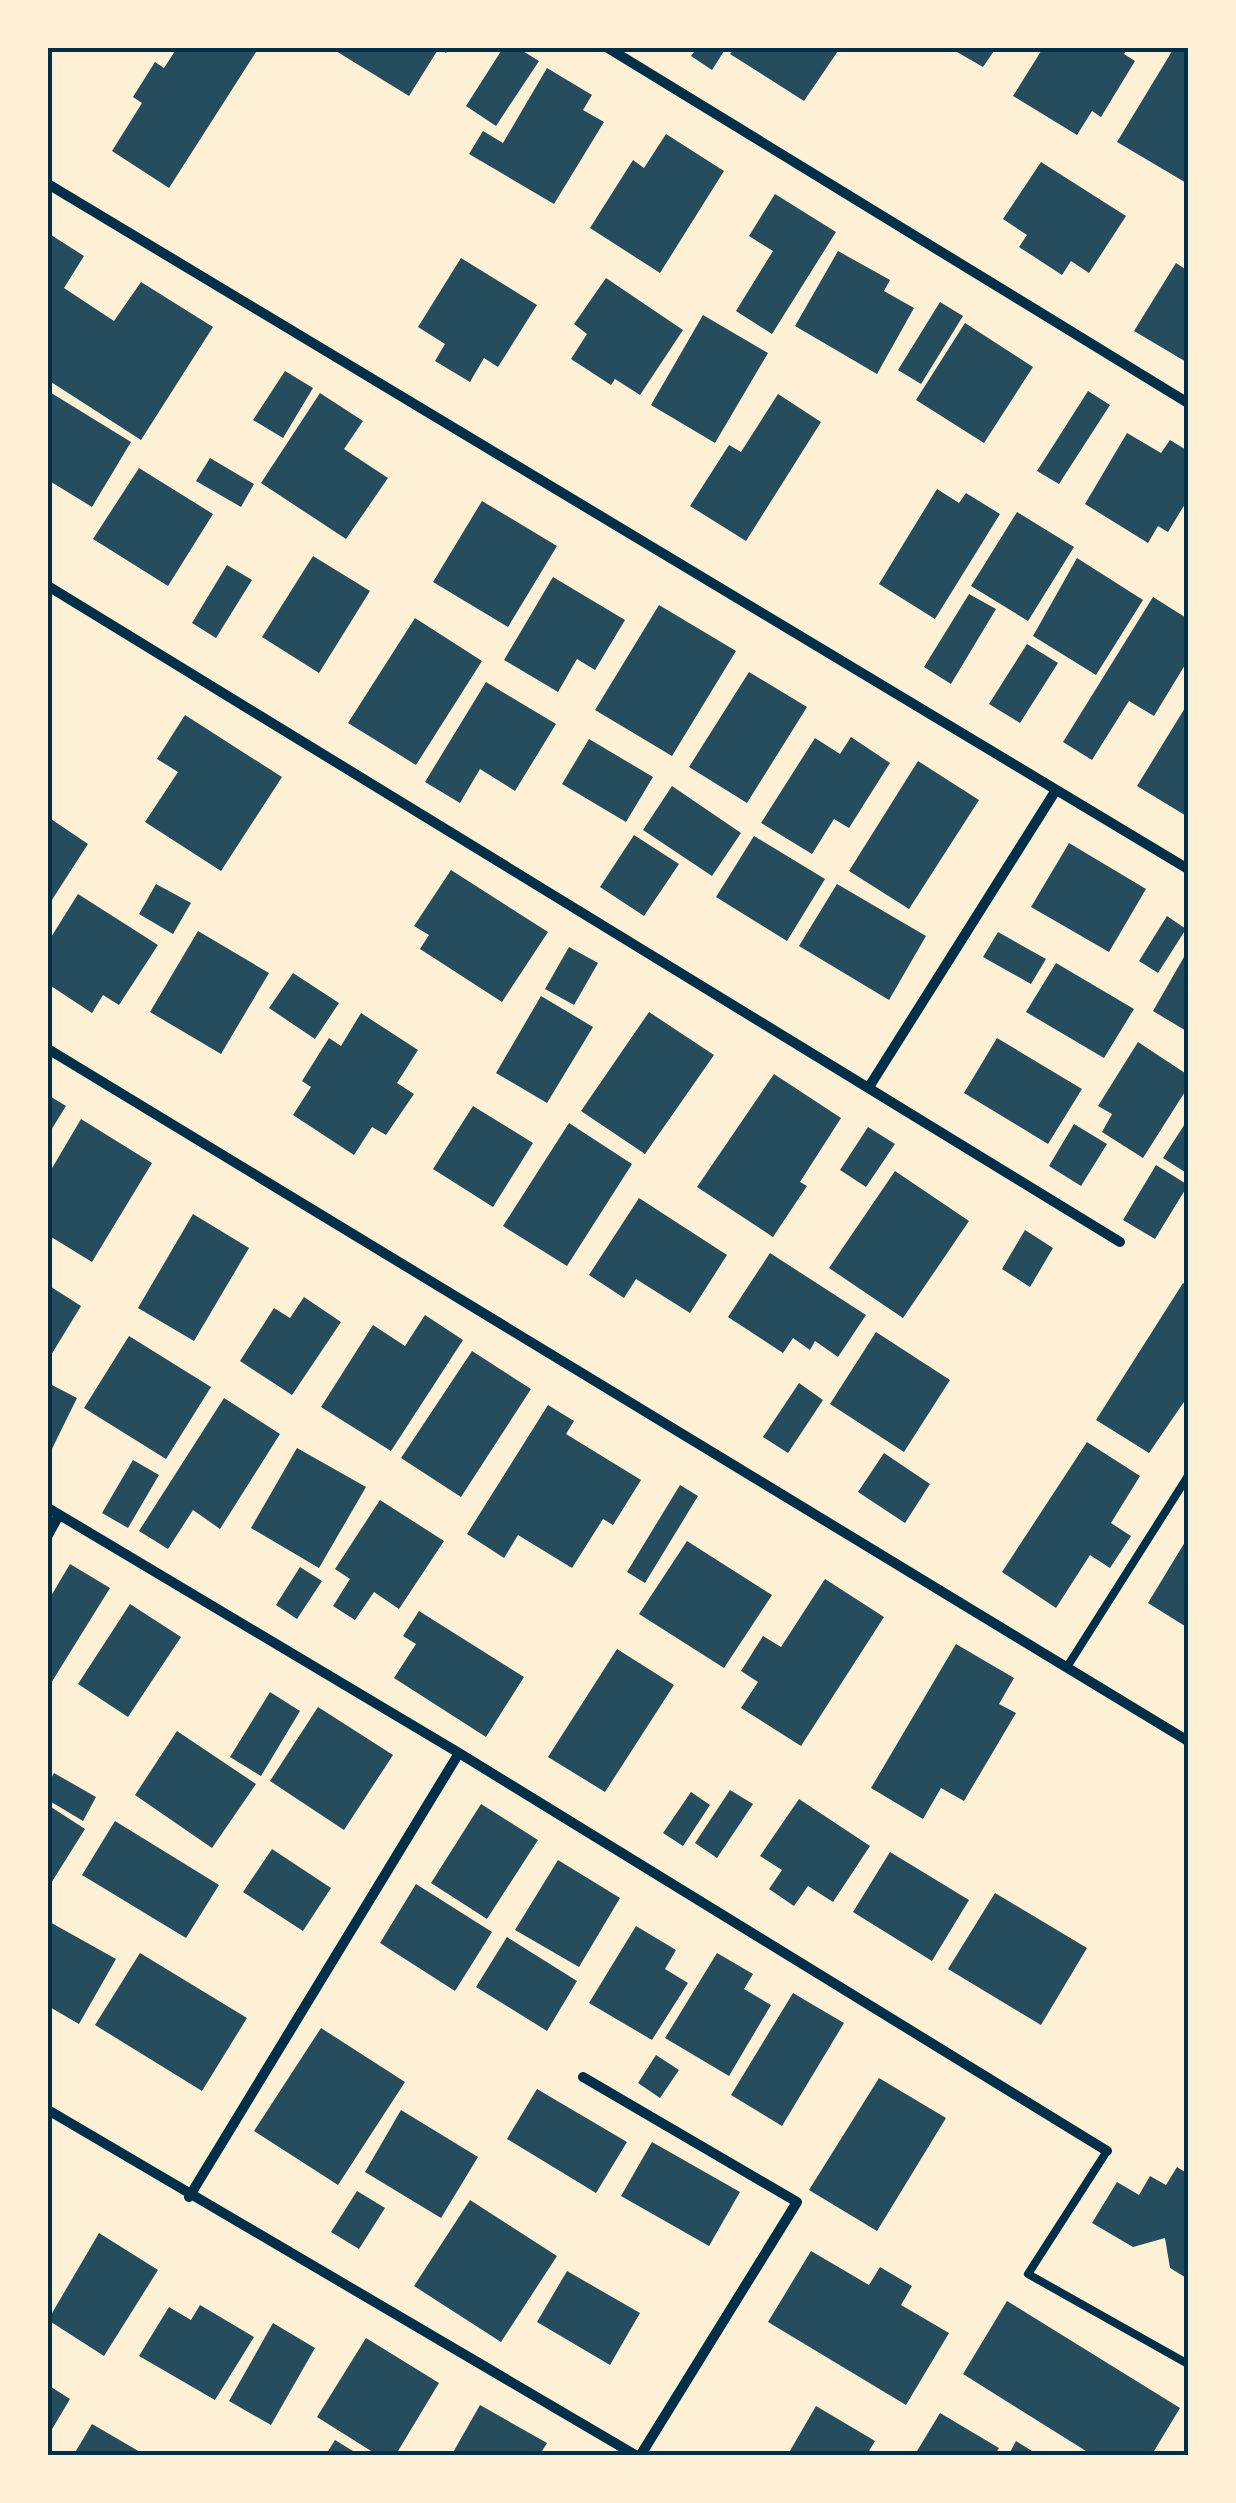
<svg xmlns="http://www.w3.org/2000/svg" width="1236" height="2503" viewBox="0 0 1236 2503" font-family="Merriweather,serif">
  <style>
    .building { fill: #264d5e }
    .lines { fill: none; stroke-linecap: round; stroke-linejoin: round }
    .service { stroke: #003049; stroke-width: 8 }
    .minor { stroke: #003049; stroke-width: 10 }
    .neatline { fill: none; stroke: #003049; stroke-width: 4 }
  </style>
  <rect width="100%" height="100%" fill="#fdf0d5"/>
  <!-- building -->
  <path class="building" d="M177 48 258 49 169 188 112 151 142 103 133 97 155 62 164 68Z
    M331 48H449L446 53 439 48 409 96Z
    M503 48H518L539 61 496 126 466 106Z
    M697 48H726L712 70 691 56Z
    M735 48H840L804 101 730 54Z
    M950 48H996L983 67Z
    M1043 48H1128L1124 54 1135 61 1101 117 1092 111 1077 135 1013 96Z
    M1174 48H1188V184L1117 142Z
    M547 68 592 95 583 110 604 122 554 204 469 154 483 131 503 143Z
    M666 134 724 171 660 273 590 228 633 160 644 168Z
    M1041 162 1126 216 1089 273 1071 261 1062 275 1019 247 1027 235 1003 219Z
    M775 194 836 232 772 334 736 311 773 251 749 236Z
    M48 233 84 256 64 288 114 321 141 282 213 327 141 440 48 380Z
    M838 251 890 280 884 291 914 308 877 374 795 326Z
    M461 258 537 305 498 367 484 358 470 382 435 361 445 344 418 327Z
    M1176 263 1188 271V363L1134 331Z
    M606 278 683 330 640 395 615 379 611 385 571 359 587 334 574 324Z
    M940 302 963 316 921 384 898 370Z
    M703 315 768 353 715 443 651 405Z
    M965 323 1033 367 984 443 916 400Z
    M285 371 313 388 283 438 253 420Z
    M48 391 131 442 92 507 48 480Z
    M1088 391 1110 405 1059 484 1037 471Z
    M320 393 363 421 344 449 388 478 346 539 261 483Z
    M778 394 821 422 746 541 690 506 729 445 741 452Z
    M1127 433 1161 453 1170 440 1188 451V499L1168 532 1158 526 1148 543 1085 504Z
    M210 458 254 484 241 507 196 481Z
    M139 468 213 514 168 586 93 539Z
    M937 489 959 503 966 493 1000 514 935 619 879 584Z
    M482 501 557 546 508 627 433 582Z
    M1017 512 1074 547 1028 621 971 586Z
    M313 556 370 591 319 673 262 637Z
    M1077 558 1143 600 1096 675 1033 636Z
    M227 565 252 580 216 638 192 623Z
    M553 577 625 620 595 670 577 659 558 692 504 660Z
    M969 594 996 609 951 684 924 667Z
    M1153 597 1188 619V660L1154 716 1129 701 1092 760 1063 742Z
    M659 605 736 651 672 756 595 710Z
    M415 618 482 661 416 765 348 723Z
    M1027 644 1058 663 1020 723 989 704Z
    M749 672 807 707 747 803 689 767Z
    M486 682 556 724 515 791 480 769 460 803 425 782Z
    M1188 703V817L1137 786Z
    M185 715 282 777 221 871 145 822 178 772 157 759Z
    M851 737 890 763 849 828 834 819 812 854 761 823 815 738 840 754Z
    M589 739 653 777 626 822 562 784Z
    M918 761 979 800 909 909 849 871Z
    M672 786 741 833 712 876 643 830Z
    M48 817 88 844 48 906Z
    M634 835 679 864 644 916 600 887Z
    M754 836 825 879 787 941 716 897Z
    M1069 843 1146 889 1109 952 1031 907Z
    M451 870 548 932 502 1002 420 949 429 935 414 926Z
    M156 884 191 903 173 934 139 914Z
    M837 884 926 936 889 1000 799 946Z
    M78 894 158 945 119 1005 103 995 92 1013 48 984V942Z
    M1167 916 1186 929 1158 973 1139 961Z
    M198 931 269 973 221 1054 150 1012Z
    M998 932 1046 959 1031 984 983 957Z
    M569 947 598 963 574 1005 545 989Z
    M1188 950V1032L1153 1011Z
    M1056 963 1134 1009 1104 1058 1026 1012Z
    M293 973 339 1003 315 1039 269 1008Z
    M541 996 593 1027 547 1103 496 1073Z
    M649 1012 714 1055 645 1154 581 1111Z
    M361 1013 418 1050 397 1083 414 1094 386 1135 372 1127 354 1155 293 1115 311 1087 302 1081 329 1038 341 1046Z
    M997 1038 1082 1089 1048 1144 964 1093Z
    M1138 1042 1188 1075V1087L1143 1158 1102 1132 1112 1114 1098 1106Z
    M774 1074 841 1118 800 1182 807 1186 773 1237 697 1187Z
    M48 1095 66 1106 48 1135Z
    M473 1106 533 1143 493 1207 433 1169Z
    M81 1119 152 1163 92 1262 48 1235V1175Z
    M1188 1119V1174L1163 1158Z
    M569 1123 632 1164 567 1266 503 1226Z
    M1074 1124 1107 1144 1081 1186 1049 1166Z
    M868 1127 895 1144 866 1187 840 1170Z
    M1156 1165 1188 1185 1155 1239 1123 1220Z
    M895 1171 969 1221 903 1318 829 1268Z
    M639 1198 727 1255 690 1313 636 1279 624 1298 589 1275Z
    M193 1214 249 1248 194 1341 138 1308Z
    M1025 1230 1053 1248 1030 1287 1002 1269Z
    M770 1253 866 1315 838 1357 815 1341 810 1350 793 1338 783 1353 728 1317Z
    M1183 1283 1188 1287V1396L1149 1453 1096 1420Z
    M48 1285 81 1306 48 1360Z
    M304 1297 341 1322 292 1395 240 1361 274 1308 290 1318Z
    M425 1315 463 1340 391 1451 321 1407 373 1325 405 1346Z
    M876 1332 950 1380 904 1452 830 1404Z
    M129 1336 211 1387 166 1459 84 1408Z
    M472 1351 531 1389 461 1497 401 1458Z
    M799 1383 823 1400 788 1453 763 1437Z
    M52 1385 77 1398 48 1457V1394Z
    M224 1398 280 1434 220 1529 193 1510 168 1549 139 1531Z
    M548 1405 574 1421 566 1434 641 1480 613 1525 603 1519 572 1568 518 1535 504 1558 467 1534Z
    M1087 1442 1140 1476 1111 1523 1131 1536 1110 1568 1090 1555 1056 1608 1002 1572Z
    M297 1448 366 1487 319 1568 251 1528Z
    M884 1453 930 1484 905 1523 858 1492Z
    M133 1460 159 1475 128 1528 102 1513Z
    M680 1485 698 1496 645 1583 627 1572Z
    M380 1500 444 1541 399 1609 374 1592 355 1620 333 1606 350 1579 335 1569Z
    M1188 1537V1628L1148 1603Z
    M687 1541 772 1595 724 1668 639 1614Z
    M70 1564 110 1588 48 1688V1601Z
    M300 1567 322 1581 297 1619 276 1605Z
    M825 1579 884 1617 801 1746 741 1708 758 1682 741 1671 763 1636 781 1647Z
    M130 1604 181 1637 128 1717 78 1684Z
    M419 1611 524 1677 486 1737 394 1678 416 1644 403 1636Z
    M956 1644 1014 1678 999 1704 1016 1713 964 1801 941 1788 923 1819 871 1788Z
    M617 1649 674 1685 605 1792 548 1757Z
    M270 1692 300 1711 261 1776 230 1757Z
    M318 1707 393 1755 344 1830 270 1781Z
    M177 1731 256 1784 212 1848 135 1795Z
    M54 1773 96 1797 83 1821 48 1800V1784Z
    M730 1790 753 1804 717 1858 695 1843Z
    M691 1792 710 1805 683 1846 663 1833Z
    M799 1799 870 1846 833 1902 808 1886 794 1906 769 1889 782 1870 760 1856Z
    M481 1804 538 1840 487 1919 431 1883Z
    M48 1805 85 1829 48 1888Z
    M115 1821 219 1885 186 1938 82 1875Z
    M272 1849 331 1888 303 1931 243 1892Z
    M890 1852 969 1900 932 1961 853 1912Z
    M558 1860 620 1898 579 1967 515 1930Z
    M416 1884 492 1932 455 1991 380 1943Z
    M995 1893 1087 1948 1041 2025 948 1969Z
    M48 1921 116 1959 79 2024 48 2006Z
    M636 1926 676 1950 665 1969 688 1983 652 2040 589 2003Z
    M507 1937 577 1981 547 2031 476 1987Z
    M140 1953 247 2018 202 2091 95 2025Z
    M717 1953 753 1974 744 1989 771 2005 729 2076 665 2038Z
    M793 1993 844 2023 782 2126 731 2095Z
    M321 2028 405 2082 338 2185 254 2131Z
    M656 2055 679 2070 660 2098 638 2083Z
    M879 2078 946 2118 877 2231 809 2190Z
    M537 2089 627 2142 596 2193 507 2139Z
    M401 2110 478 2157 441 2218 365 2172Z
    M652 2142 740 2192 709 2246 621 2196Z
    M1177 2167 1188 2174V2279L1170 2268 1165 2238 1133 2247 1092 2223 1117 2182 1139 2195 1150 2176 1166 2185Z
    M357 2191 385 2208 359 2249 331 2232Z
    M470 2200 557 2256 501 2342 414 2286Z
    M99 2233 158 2270 104 2356 48 2320Z
    M811 2251 869 2285 880 2267 912 2286 901 2305 949 2333 906 2405 768 2322Z
    M567 2271 640 2313 610 2365 537 2322Z
    M1007 2301 1180 2408 1151 2456H1094L963 2374Z
    M200 2305 254 2337 215 2400 139 2356 169 2307 191 2320Z
    M273 2323 315 2348 271 2425 229 2401Z
    M366 2338 439 2383 395 2456H379L317 2417Z
    M48 2385 70 2399 48 2436Z
    M480 2405 547 2443 539 2456H451Z
    M816 2406 875 2441 866 2456H787Z
    M940 2413 999 2448 994 2456H914Z
    M92 2424 147 2456H73Z
    M335 2440 361 2456H325Z
    M1016 2441 1040 2456H1008Z"/>
  <g class="lines">
    <!-- service -->
    <path class="service" d="M1067 1667 1188 1476
      M1107 2151 1028 2274 1188 2364"/>
    <!-- minor -->
    <path class="minor" d="M608 48 1188 403
      M48 184 1188 869
      M48 586 1120 1242
      M48 1049 1188 1741
      M869 1087 1056 790
      M48 1508 459 1753 1107 2151
      M48 1535 59 1515
      M583 2077 797 2202 640 2456
      M48 2110 637 2456
      M189 2197 459 1753"/>
  </g>
  <!-- border -->
  <rect width="1236" height="2503" fill="none" stroke="#fdf0d5" stroke-width="100"/>
  <rect x="50" y="50" width="1136" height="2403" class="neatline"/>
</svg>
